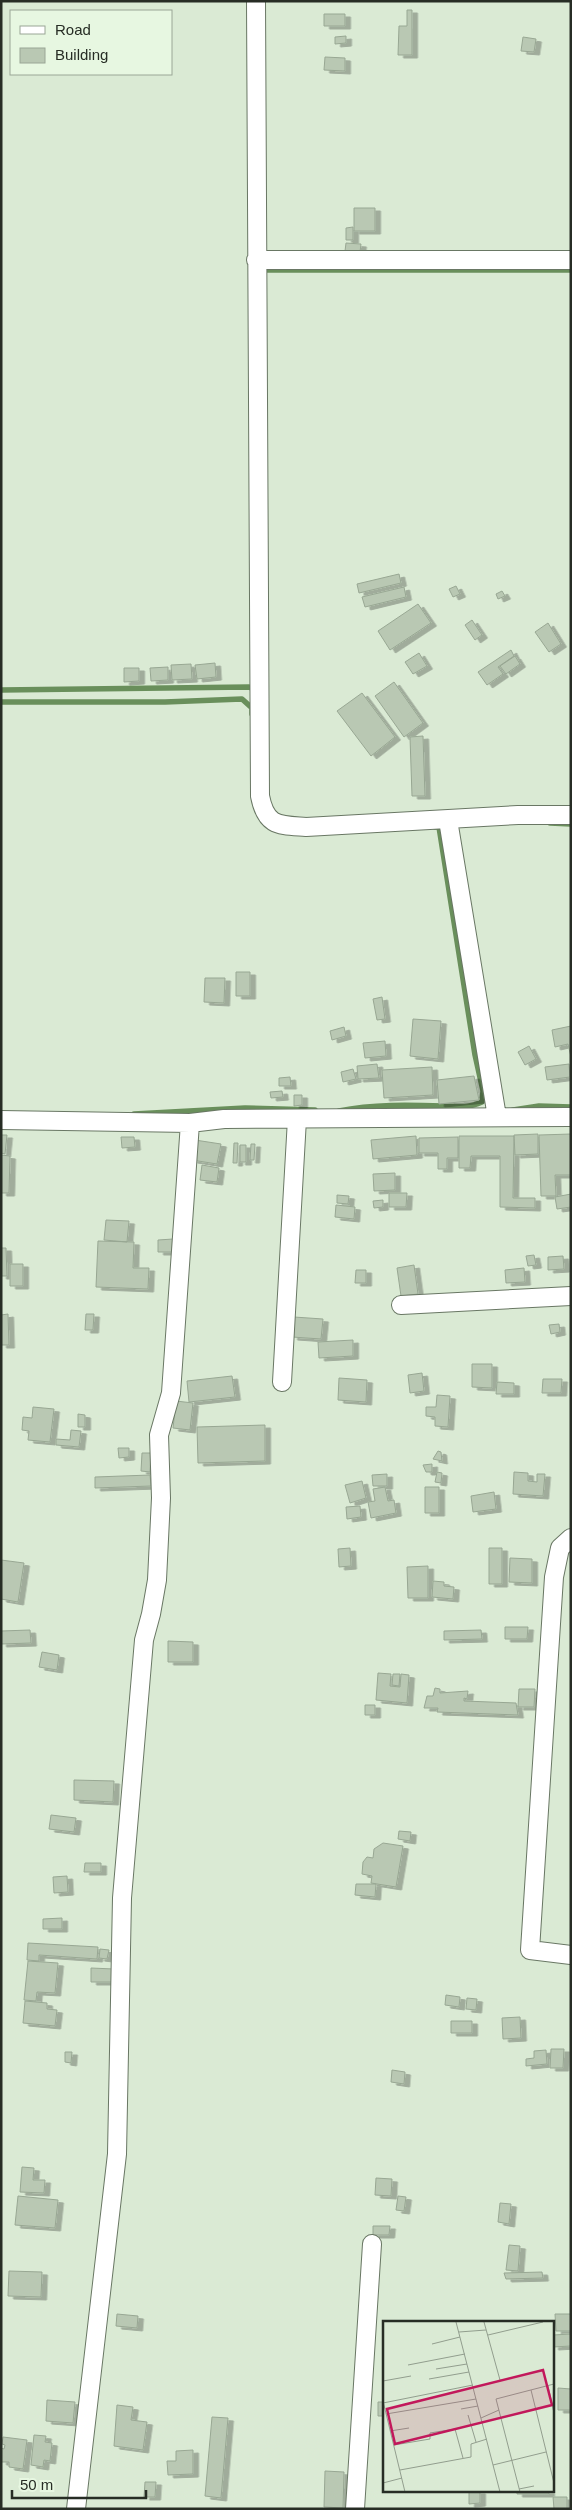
<svg xmlns="http://www.w3.org/2000/svg" width="572" height="2510" viewBox="0 0 572 2510" font-family="Arial,sans-serif">
  <style>
    .lines { fill: none; stroke-linecap: round; stroke-linejoin: round }
    .stream { stroke: #698f5b; stroke-width: 5.5 }
    .building { fill: #b9c8b3; stroke: #98a793; filter: url(#shadow) }
    .minor-casing { stroke: #697764; stroke-width: 20 }
    .minor { stroke: #fff; stroke-width: 18 }
    .inset-road { fill: none; stroke: #929e8e; stroke-width: 1 }
    .view { fill: #c2185b; fill-opacity: 0.15; stroke: #c2185b; stroke-width: 2.5 }
    .inset-edge { fill: none; stroke: #272d25; stroke-width: 2.5 }
  </style>
  <defs>
    <filter id="shadow"><feDropShadow dx="5.5" dy="3" stdDeviation="0" flood-color="#0004"/></filter>
  </defs>
  <rect width="100%" height="100%" fill="#daead4"/>
  <g class="lines">
    <!-- stream -->
    <path class="stream" d="M260 270H571
      M1 690 249 687 256 690
      M1 702H165L242 699 252 708V714
      M550 823 571 824
      M513 1110 539 1106 571 1107
      M339 1111C373 1104 409 1105 444 1106 461 1106 465 1109 482 1102L483 1091 475 1055 439 827H435
      M134 1114 245 1108 315 1110"/>
  </g>
  <!-- building -->
  <path class="building" d="M407 10H412V55H398L399 26H407Z
    M324 14H345V26H324Z
    M346 36V43L335 44V37Z
    M523 37 536 39 534 52 521 51Z
    M325 57 345 58V71L324 70Z
    M354 208H375V231H354Z
    M353 227V240H346V228Z
    M346 243 361 244 360 252 345 251Z
    M399 574 401 583 359 593 357 584Z
    M456 586 460 594 453 597 449 589Z
    M404 587 406 597 365 607 362 597Z
    M502 591 505 596 498 599 496 594Z
    M418 604 431 623 390 650 378 631Z
    M472 620 482 635 475 640 465 625Z
    M548 623 561 644 549 652 535 632Z
    M511 650 514 656 498 667 503 674 487 685 478 672Z
    M419 653 427 666 413 674 405 662Z
    M515 656 520 664 506 674 500 666Z
    M215 663 216 677 197 679 195 665Z
    M191 664 192 679 172 680 171 665Z
    M168 667V680L151 681 150 668Z
    M124 668H139V681L124 682Z
    M394 682 423 723 404 737 375 696Z
    M362 693 395 737 371 756 337 711Z
    M423 736 425 796H412L410 737Z
    M236 972H250V996H236Z
    M205 978H225L224 1003 204 1002Z
    M382 997 385 1019 377 1020 373 999Z
    M413 1019 441 1021 438 1059 410 1056Z
    M571 1026V1057L568 1044 555 1047 552 1030Z
    M344 1027 346 1036 332 1040 330 1031Z
    M385 1041 386 1056 365 1058 363 1043Z
    M529 1046 536 1059 525 1065 518 1052Z
    M377 1064 379 1078 358 1079 357 1066Z
    M569 1064 570 1077 547 1080 545 1067Z
    M432 1067 433 1095 384 1098 382 1070Z
    M353 1069 356 1079 343 1082 341 1072Z
    M474 1076 479 1100 439 1104 437 1080Z
    M290 1077 291 1086H279V1078Z
    M282 1091 283 1097 271 1098 270 1092Z
    M294 1095H302V1105L294 1106Z
    M538 1134V1154L515 1155 514 1135Z
    M571 1134V1175H555L556 1196H541L539 1135Z
    M1 1135H7L5 1154 1 1153Z
    M416 1136 417 1155 373 1159 371 1140Z
    M459 1136H514L513 1198H535V1208L500 1207V1156H471L470 1168H459Z
    M121 1137H134L135 1147 122 1148Z
    M458 1137V1158H447V1169H438V1153H419V1138Z
    M195 1140 221 1144 217 1164 192 1160Z
    M234 1143H238L237 1163H233Z
    M251 1144H255L254 1160H250Z
    M240 1145H246V1162H240Z
    M1 1155 10 1156 9 1193H1Z
    M202 1165 219 1168 217 1182 200 1180Z
    M395 1173V1190L374 1191 373 1174Z
    M389 1193H407L406 1207H389Z
    M571 1194V1207L557 1209 555 1197Z
    M337 1195 349 1196 348 1204 337 1203Z
    M383 1200V1207L374 1208 373 1201Z
    M336 1205 355 1207 354 1219 335 1217Z
    M106 1220 129 1221 127 1242 104 1240Z
    M173 1239V1252H158V1240Z
    M98 1241 134 1242 133 1268H149L148 1289 96 1287Z
    M1 1248H6L7 1276H1Z
    M534 1255 536 1265 528 1266 526 1256Z
    M563 1256 564 1269 548 1270V1257Z
    M10 1264H23V1286H10Z
    M414 1265 418 1294 401 1296 397 1268Z
    M524 1268 525 1282 506 1283 505 1270Z
    M356 1270H366V1283H355Z
    M8 1314 9 1345H1V1315Z
    M86 1314H94L93 1330H85Z
    M294 1317 323 1319 321 1339 292 1337Z
    M559 1324 560 1332 551 1334 549 1325Z
    M353 1340V1356L319 1358 318 1342Z
    M472 1364H492V1388L472 1387Z
    M422 1373 424 1391 410 1393 408 1375Z
    M232 1376 235 1397 189 1402 187 1381Z
    M339 1378 367 1380 366 1402 338 1400Z
    M543 1379H562L561 1393H542Z
    M497 1382 514 1383V1394H496Z
    M437 1395 450 1396 448 1427 435 1426V1417L426 1416V1407H436Z
    M176 1401 193 1403 190 1430 173 1428Z
    M33 1407 54 1409 50 1442 28 1440 29 1431 22 1430 23 1417 32 1418Z
    M78 1414 85 1415V1427H78Z
    M265 1425V1461L198 1463 197 1427Z
    M71 1430 81 1431 79 1447 56 1445V1439L70 1440Z
    M118 1448H129V1457L119 1458Z
    M438 1451 441 1452 442 1461 433 1459Z
    M142 1453H151L150 1472 141 1471Z
    M432 1464V1472H426L423 1465Z
    M437 1472 442 1473 441 1483 435 1482Z
    M514 1472 528 1473V1481L537 1482V1474H545L543 1496 513 1494Z
    M387 1474V1486H373L372 1475Z
    M150 1475 151 1486 95 1488V1477Z
    M362 1481 366 1498 350 1503 345 1485Z
    M385 1487 388 1501 394 1500 396 1513 371 1518 368 1502 375 1501 373 1489Z
    M425 1487H439V1513H425Z
    M494 1492 496 1509 473 1512 471 1496Z
    M360 1506 361 1517 347 1519 346 1507Z
    M350 1548 351 1566 339 1567 338 1549Z
    M489 1548H502V1584H489Z
    M510 1558 532 1559V1583L509 1582Z
    M1 1560 24 1563 18 1602 1 1599Z
    M428 1566V1598H408L407 1567Z
    M433 1581 444 1582V1586L454 1587 453 1599 432 1597Z
    M505 1627H528L527 1639H505Z
    M30 1630 31 1643 1 1644V1631Z
    M481 1630 482 1639 444 1640V1631Z
    M168 1641 193 1642V1662H168Z
    M42 1652 59 1655 57 1670 39 1667Z
    M378 1673 391 1674 390 1686 400 1687 401 1674 409 1675 407 1703 376 1700Z
    M393 1674H400L399 1686 392 1685Z
    M435 1688 440 1689V1693L468 1691 467 1699 464 1698V1701L516 1703 518 1715 437 1712 438 1708H424L427 1696H433Z
    M519 1689H535L534 1707H518Z
    M365 1705H375V1715H365Z
    M74 1780 114 1781 113 1802 74 1800Z
    M51 1815 76 1818 74 1832 49 1829Z
    M399 1831 411 1832 410 1841 398 1839Z
    M383 1843 403 1846 396 1887 371 1883 372 1876 362 1874 363 1862 367 1857 373 1858 374 1849Z
    M85 1863H101V1872H84Z
    M67 1876 68 1892 54 1893 53 1877Z
    M356 1884H376L375 1897 355 1895Z
    M62 1918V1929H43V1919Z
    M28 1943 98 1947 97 1959 39 1955V1961L27 1960Z
    M100 1949 109 1950 107 1959 99 1958Z
    M28 1961 58 1963 55 1993 37 1992 36 2001 24 2000Z
    M91 1968 114 1969V1982H91Z
    M446 1995 460 1997 459 2007 445 2005Z
    M467 1998 477 1999 476 2010 466 2009Z
    M25 2001 47 2003V2009L57 2010 55 2026 23 2023Z
    M520 2017 521 2038 503 2039 502 2018Z
    M451 2021H472V2033H451Z
    M551 2049H564L563 2068H550Z
    M546 2050 547 2064 526 2066V2059L534 2058V2051Z
    M65 2052H72L71 2063 65 2062Z
    M392 2070 405 2072 404 2084 391 2082Z
    M22 2167 34 2168 33 2180H45L44 2193 20 2192Z
    M376 2178 392 2179 391 2196 375 2195Z
    M18 2196 58 2200 55 2228 15 2225Z
    M398 2196 406 2197 404 2211 396 2210Z
    M500 2203 511 2204 509 2224 498 2222Z
    M373 2226H390L389 2235H373Z
    M509 2245 520 2246 518 2271 506 2270Z
    M9 2271 42 2272 41 2297 8 2296Z
    M542 2272 543 2278 506 2279 504 2273Z
    M117 2314 138 2316 137 2328 116 2326Z
    M555 2314H571V2331H556Z
    M571 2334V2346L553 2347V2335Z
    M558 2388 571 2389V2410H558Z
    M47 2400 75 2402 73 2423 46 2421Z
    M378 2402H384V2416H378Z
    M117 2405 133 2407 131 2420 147 2422 143 2450 114 2446Z
    M212 2417 228 2418 221 2498 205 2496Z
    M34 2435 46 2436 45 2442 52 2443 50 2461 44 2460 43 2467 31 2465Z
    M3 2437 27 2440 23 2469 9 2467V2462H1V2448L4 2449 5 2445 2 2444Z
    M193 2450V2474L168 2475 167 2461H176V2451Z
    M325 2471 344 2472 343 2508 324 2507Z
    M145 2482H156L155 2497H144Z
    M469 2491H480V2503L469 2504Z
    M517 2491H549V2494H517Z
    M553 2497H567V2509H554Z"/>
  <g class="lines">
    <!-- minor casing -->
    <g class="minor-casing">
      <path id="minor" d="M256 1 260 796C266 827 279 825 306 827L518 815H571
        M256 260H571
        M448 820 497 1117
        M1 1120 190 1123 224 1119 571 1117
        M401 1305 571 1296
        M282 1382 297 1119
        M571 1538 560 1548 554 1577 530 1950 571 1955
        M76 2509 117 2154 122 1898 144 1640 151 1614 157 1580 161 1498 159 1435 171 1393 190 1123
        M355 2509 372 2244"/>
    </g>
    <!-- minor -->
    <use href="#minor" class="minor"/>
  </g>
  <!-- overview -->
  <g transform="translate(383 2321)">
    <rect width="171" height="171" fill="#daead4"/>
    <path class="inset-road" d="M73 1 117 171M101 1 117 59M76 11 103 9M105 14 160 1M49 23 77 16M25 44 82 33M53 48 84 43M46 58 86 51M0 60 28 55M165 65 171 92M148 69 171 162M0 80 22 171M0 82 90 64M78 88 95 85M3 93 93 78M85 94 93 121M98 97 116 89M7 110 26 107M11 124 47 118V112L72 108 80 137M110 144 163 131M17 149 88 136V123L104 118M0 162 19 157M136 168 151 165M137 171 113 78 171 63"/>
    <path class="view" d="M160 49 169 84 12 123 4 88Z"/>
    <rect width="171" height="171" class="inset-edge"/>
  </g>
  <!-- border -->
  <rect width="572" height="2510" fill="none" stroke="#272d25" stroke-width="5"/>
  <!-- legend -->
  <rect x="10" y="10" width="162" height="65" fill="#e7f7e1" stroke="#9aa696"/>
  <rect x="20" y="26" width="25" height="8" fill="#ffffff" stroke="#9aa696"/>
  <text x="55" y="35" font-size="15" fill="#272d25">Road</text>
  <rect x="20" y="48" width="25" height="15" fill="#b9c8b3" stroke="#9aa696"/>
  <text x="55" y="60" font-size="15" fill="#272d25">Building</text>
  <!-- scale -->
  <path d="M12 2490v8h134v-8" fill="none" stroke="#272d25" stroke-width="2.5"/>
  <text x="20" y="2490" font-size="15" fill="#272d25" stroke="#e7f7e1" stroke-width="4" paint-order="stroke">50 m</text>
</svg>
